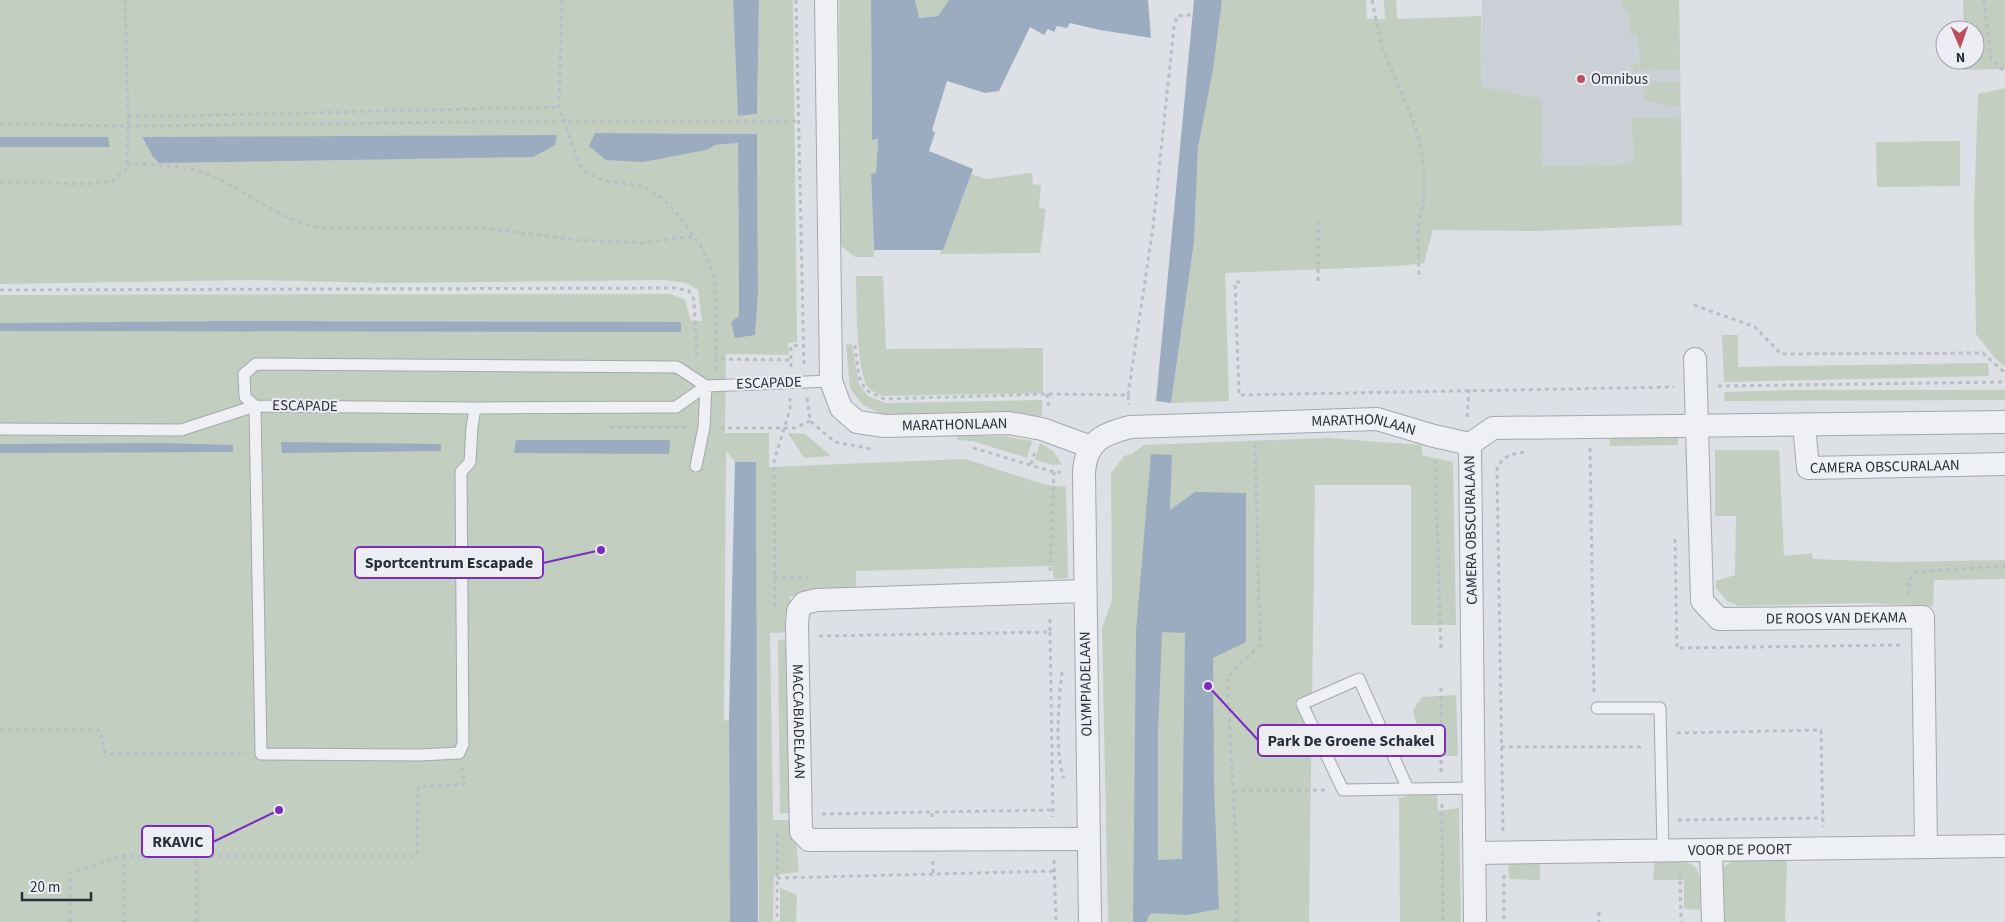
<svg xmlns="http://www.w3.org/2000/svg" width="2005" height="922" viewBox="0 0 2005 922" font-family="'Source Sans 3',sans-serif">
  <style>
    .built { fill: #cbcfd6 }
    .green { fill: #c2cebf; fill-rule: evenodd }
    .water { fill: #9bacc1; fill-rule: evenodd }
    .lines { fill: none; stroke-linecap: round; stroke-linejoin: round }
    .lane-casing { stroke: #a3a7ae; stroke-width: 13 }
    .street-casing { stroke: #a3a7ae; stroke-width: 24 }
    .path { stroke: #bbbec4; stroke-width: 3; stroke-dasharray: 4 4; stroke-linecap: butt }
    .lane { stroke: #eff0f4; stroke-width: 11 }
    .street { stroke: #eff0f4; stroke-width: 22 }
    .poi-dot { fill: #be4e5a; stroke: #eceef3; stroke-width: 2 }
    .labels { text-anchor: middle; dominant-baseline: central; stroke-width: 4; stroke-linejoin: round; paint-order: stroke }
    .poi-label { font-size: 15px; fill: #282e3a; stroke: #eceef3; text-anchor: start }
    .street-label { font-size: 15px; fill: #282e3a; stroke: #eceef3 }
    .leader { fill: none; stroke: #7b2cbf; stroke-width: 2 }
    .callout-dot { fill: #7b2cbf; stroke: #eceef3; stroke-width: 2 }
    .callout { fill: #eceef3; stroke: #7b2cbf; stroke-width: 2 }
    .callout-label { font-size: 16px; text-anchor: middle; font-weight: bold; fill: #282e3a }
  </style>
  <rect width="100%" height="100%" fill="#dde0e5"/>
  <!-- built -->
  <path class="built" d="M1482 0H1679L1681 117 1632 118 1635 164 1542 166 1541 99 1481 88Z"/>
  <!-- green -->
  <path class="green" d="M0 0H733L739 116 757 114 759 0H793L797 342 788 343 789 355 726 354 725 433H769V467L965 459 1046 485 1066 487 1068 578 1054 579 1052 566 856 571V595L790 596V632L770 633 773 820H794L799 872 774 875 773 922H759L756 465 735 462 726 450 724 721 729 720 730 922H0V331L619 328 671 322 302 321 0 323V295L671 294 685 300 691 321H702L698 290 686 283 664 280 384 283 249 280 0 284V147H110L108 137H0ZM595 133 757 134 758 293 755 335 732 322 739 316 738 143 715 145ZM556 135 159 163 153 157 142 138Z
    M839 0H871L872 140 878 139 876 174H871L874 257H855L841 246Z
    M915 0H949L938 16 918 18Z
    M1222 0H1366L1367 19H1385L1384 0H1396L1397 19 1481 16V87L1541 99 1542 166 1634 164 1632 118 1681 117 1682 225 1537 231 1433 230 1424 263 1398 266 1225 273 1229 401 1171 403 1194 242 1198 147Z
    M1622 0H1679L1680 70 1633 71V64L1640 63 1638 35H1630L1629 10H1623Z
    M1963 0H2005V69L1964 70V60H1975V30H1964Z
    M1643 82H1680V107L1645 101Z
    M2005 88V367L1993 356 1976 334 1974 212 1978 94Z
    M1960 141V186L1877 187 1876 142Z
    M1032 173 1033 184 1041 185 1039 208 1046 209 1040 253 940 254 971 174 985 179Z
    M856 276H883L886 349 1043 348V393L882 396C878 394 872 391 869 388 855 371 857 300 856 276Z
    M1738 335V367L1988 363 1989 376 1724 382 1722 335Z
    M852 344 859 384 868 396 886 403 1042 400V416L989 413 884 416 862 404 850 388 846 345Z
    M1797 390H2005V400L1725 401 1724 392Z
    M788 433 805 434 831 456 804 458Z
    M1678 434V445L1610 446 1609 435Z
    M957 436H1004L1032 441 1027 458 973 441 957 440Z
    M1327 438 1422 445V455L1453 462 1456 625H1411V485H1315L1309 922H1108L1102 628 1112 600 1111 473 1124 456 1132 454 1144 445Z
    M1040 443 1053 451 1062 464 1053 465 1035 460Z
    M1715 450H1779L1784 556 1812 553 1813 559 1894 562 2005 560V579L1934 580 1933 606 1864 603 1739 606 1727 601 1716 588V581L1735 575 1736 516H1715Z
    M791 639 795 813H780L778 640Z
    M1456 695 1458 756H1424L1413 710 1422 697Z
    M1412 795H1437L1438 811 1459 808 1461 922H1400L1399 798Z
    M1655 860C1702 860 1701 864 1700 910L1684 909V880H1653Z
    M1787 860 1785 922H1722L1720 880 1723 867 1733 861Z
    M1540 861V880L1509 879 1508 862Z
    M780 888 797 895 796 922H780Z"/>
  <!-- water -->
  <path class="water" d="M733 0H759L757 114 738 116Z
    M871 0H915L919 18 938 16 949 0H1148L1151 38 1100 30 1070 23 1067 28 1057 26 1054 32 1048 29 1044 35 1030 27 999 91 985 93 947 81 932 130 935 133 929 151 973 169 943 250H874L871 174 876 173 878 139 872 140Z
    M1194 0H1222L1213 70 1198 147 1194 242 1171 403 1156 401Z
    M595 133 757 134 758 293 755 335 735 338 731 322 739 316 738 143 715 145 706 150 643 162 606 160 589 146Z
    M557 135 555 145 533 157 159 163 153 157 142 137Z
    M0 137H108L110 147H0Z
    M226 321 681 322V332L0 331V323Z
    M516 440H670L669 454 514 453Z
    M281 442 441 444V451L282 453Z
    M161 443 233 445V452L0 453V444Z
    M1151 454 1172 455 1170 510 1195 492 1246 493V642L1213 658 1214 785 1219 909 1187 915 1152 913 1148 917 1147 922H1133L1136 631ZM1162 632 1185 633 1182 859 1158 860V731Z
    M735 462H756V466L758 922H730L729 720Z"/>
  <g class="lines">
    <!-- lane casing -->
    <g class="lane-casing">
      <path id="lane" d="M255 406 261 754 420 755 459 753 463 744 461 472 470 462 472 427 475 408
        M255 406 245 397 244 374 256 364 677 367 706 386
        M0 429 181 430 255 406 475 408 676 407 706 386 831 381
        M696 466 704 427 706 386
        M1597 708H1660L1663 850
        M1408 789 1359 679 1302 704 1343 790 1474 788"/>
    </g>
    <!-- street casing -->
    <g class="street-casing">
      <g id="street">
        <path id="s1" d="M826 0 831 381 841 408 857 422 885 426 1009 423 1042 429 1091 447"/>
        <path id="s2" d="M1695 359 1702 601 1719 619 1923 617 1926 847"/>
        <path id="s3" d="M1804 425 1808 468 2005 464"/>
        <path id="s4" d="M1084 591 817 600 804 603 798 611 797 625 801 832 809 840 1088 839"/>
        <path d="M1711 850 1713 922"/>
        <path id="s5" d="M1475 853 2005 846"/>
        <path id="s6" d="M1090 922 1084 472C1086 442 1102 434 1130 427L1377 419 1434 436 1470 444"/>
        <path d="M1475 922 1470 444 1493 428 2005 422"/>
      </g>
    </g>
    <!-- path -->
    <path class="path" d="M562 0 559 107 579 164 586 172 602 180 642 186 662 198 675 211 701 246 715 278 716 359
      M796 0 804 367
      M1372 0 1382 48 1409 110 1420 141 1424 170V199L1418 228 1419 279
      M1984 0 1991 59 2005 72
      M128 117 559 107
      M0 124 129 126 564 121H799
      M127 163C152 166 183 164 207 174 246 190 277 219 320 228H484L577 240 642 243 694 236
      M0 182 87 184 113 181 127 169 128 117 125 0
      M1318 281V218
      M1240 282H1235L1239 395 1674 387
      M0 290 675 288 689 291 694 300 697 360
      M1694 305 1755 327 1781 354 1983 353 2005 373
      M855 345 859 377 866 390 884 399 1047 394 1128 395 1129 405
      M791 367V346L804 345
      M715 370 716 359 791 360
      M1718 386 2005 382
      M1047 394 1049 408
      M1128 395 1153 227 1174 27 1177 16 1191 15
      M807 398 810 421 835 442 872 449
      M1467 417 1469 390
      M610 427H686
      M720 428H795L810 421
      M973 448 1054 472H1061
      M1590 448 1594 692
      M1435 460 1441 648
      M1031 464 1036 449
      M1675 539 1677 648 1901 645
      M1050 571 1054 472
      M774 578 809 577
      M1909 595V580L1917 572 2005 566
      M775 607 774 461 790 409V398
      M1050 632 1053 817
      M819 636 1050 632V615
      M1062 672C1059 699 1054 752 1064 778
      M1441 688V772
      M0 730H100L106 754H246
      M1677 733 1821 730 1823 827
      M1501 747H1645
      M1233 791 1325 790
      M1442 804 1443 922
      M822 814 932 812
      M932 817V812L1053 810
      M1678 820 1823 818
      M1503 831 1497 469C1503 455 1512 454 1526 452
      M777 833V922
      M123 856 124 922
      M1054 860 1056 922
      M933 861V873
      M1680 873 1681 922
      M1504 875V922
      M777 878 1054 871
      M1599 912V922
      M70 922V873L123 856H417L418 787 465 784 462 768
      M197 922V856
      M1237 922V862L1227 677 1260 645 1255 444"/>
    <!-- lane -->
    <use href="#lane" class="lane"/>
    <!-- street -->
    <use href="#street" class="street"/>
  </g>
  <!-- markers -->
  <circle class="poi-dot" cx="1581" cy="79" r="5"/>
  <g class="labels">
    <!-- poi labels -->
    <g class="poi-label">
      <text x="1591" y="79">Omnibus</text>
    </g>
    <!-- street labels -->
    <g class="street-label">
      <text transform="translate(769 383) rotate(-2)">ESCAPADE</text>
      <text transform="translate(305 406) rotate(1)">ESCAPADE</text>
      <text stroke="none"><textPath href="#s1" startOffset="529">MARATHONLAAN</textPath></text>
      <text stroke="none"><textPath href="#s6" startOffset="755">MARATHONLAAN</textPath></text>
      <text stroke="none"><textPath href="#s3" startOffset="120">CAMERA OBSCURALAAN</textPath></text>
      <text transform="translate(1471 530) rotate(-91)">CAMERA OBSCURALAAN</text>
      <text stroke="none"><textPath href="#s2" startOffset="384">DE ROOS VAN DEKAMA</textPath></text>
      <text transform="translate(1086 684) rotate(-91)">OLYMPIADELAAN</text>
      <text stroke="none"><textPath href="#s4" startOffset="401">MACCABIADELAAN</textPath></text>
      <text stroke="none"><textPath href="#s5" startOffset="265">VOOR DE POORT</textPath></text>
    </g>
  </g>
  <!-- callouts -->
  <path class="leader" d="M601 550L543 563M1208 686L1258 740M279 810L213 842"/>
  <g class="callout-dot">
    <circle cx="601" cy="550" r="5"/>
    <circle cx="1208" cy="686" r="5"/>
    <circle cx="279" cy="810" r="5"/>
  </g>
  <g class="callout">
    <rect x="355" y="547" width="188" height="31" rx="5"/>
    <rect x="1258" y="725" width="187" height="31" rx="5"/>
    <rect x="142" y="826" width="71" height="31" rx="5"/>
  </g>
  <g class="callout-label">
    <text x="449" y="568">Sportcentrum Escapade</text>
    <text x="1351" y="746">Park De Groene Schakel</text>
    <text x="178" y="847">RKAVIC</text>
  </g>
  <!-- north arrow -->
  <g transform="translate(1960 45) rotate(178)"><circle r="24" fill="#eceef3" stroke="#9ea1a9"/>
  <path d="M0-4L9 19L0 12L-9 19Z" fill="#be4e5a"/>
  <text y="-8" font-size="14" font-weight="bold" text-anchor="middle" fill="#282e3a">N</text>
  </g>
  <!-- scale -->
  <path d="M22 892v8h69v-8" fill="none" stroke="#282e3a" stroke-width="2.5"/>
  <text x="30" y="892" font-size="15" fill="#282e3a" stroke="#eceef3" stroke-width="4" paint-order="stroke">20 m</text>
</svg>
